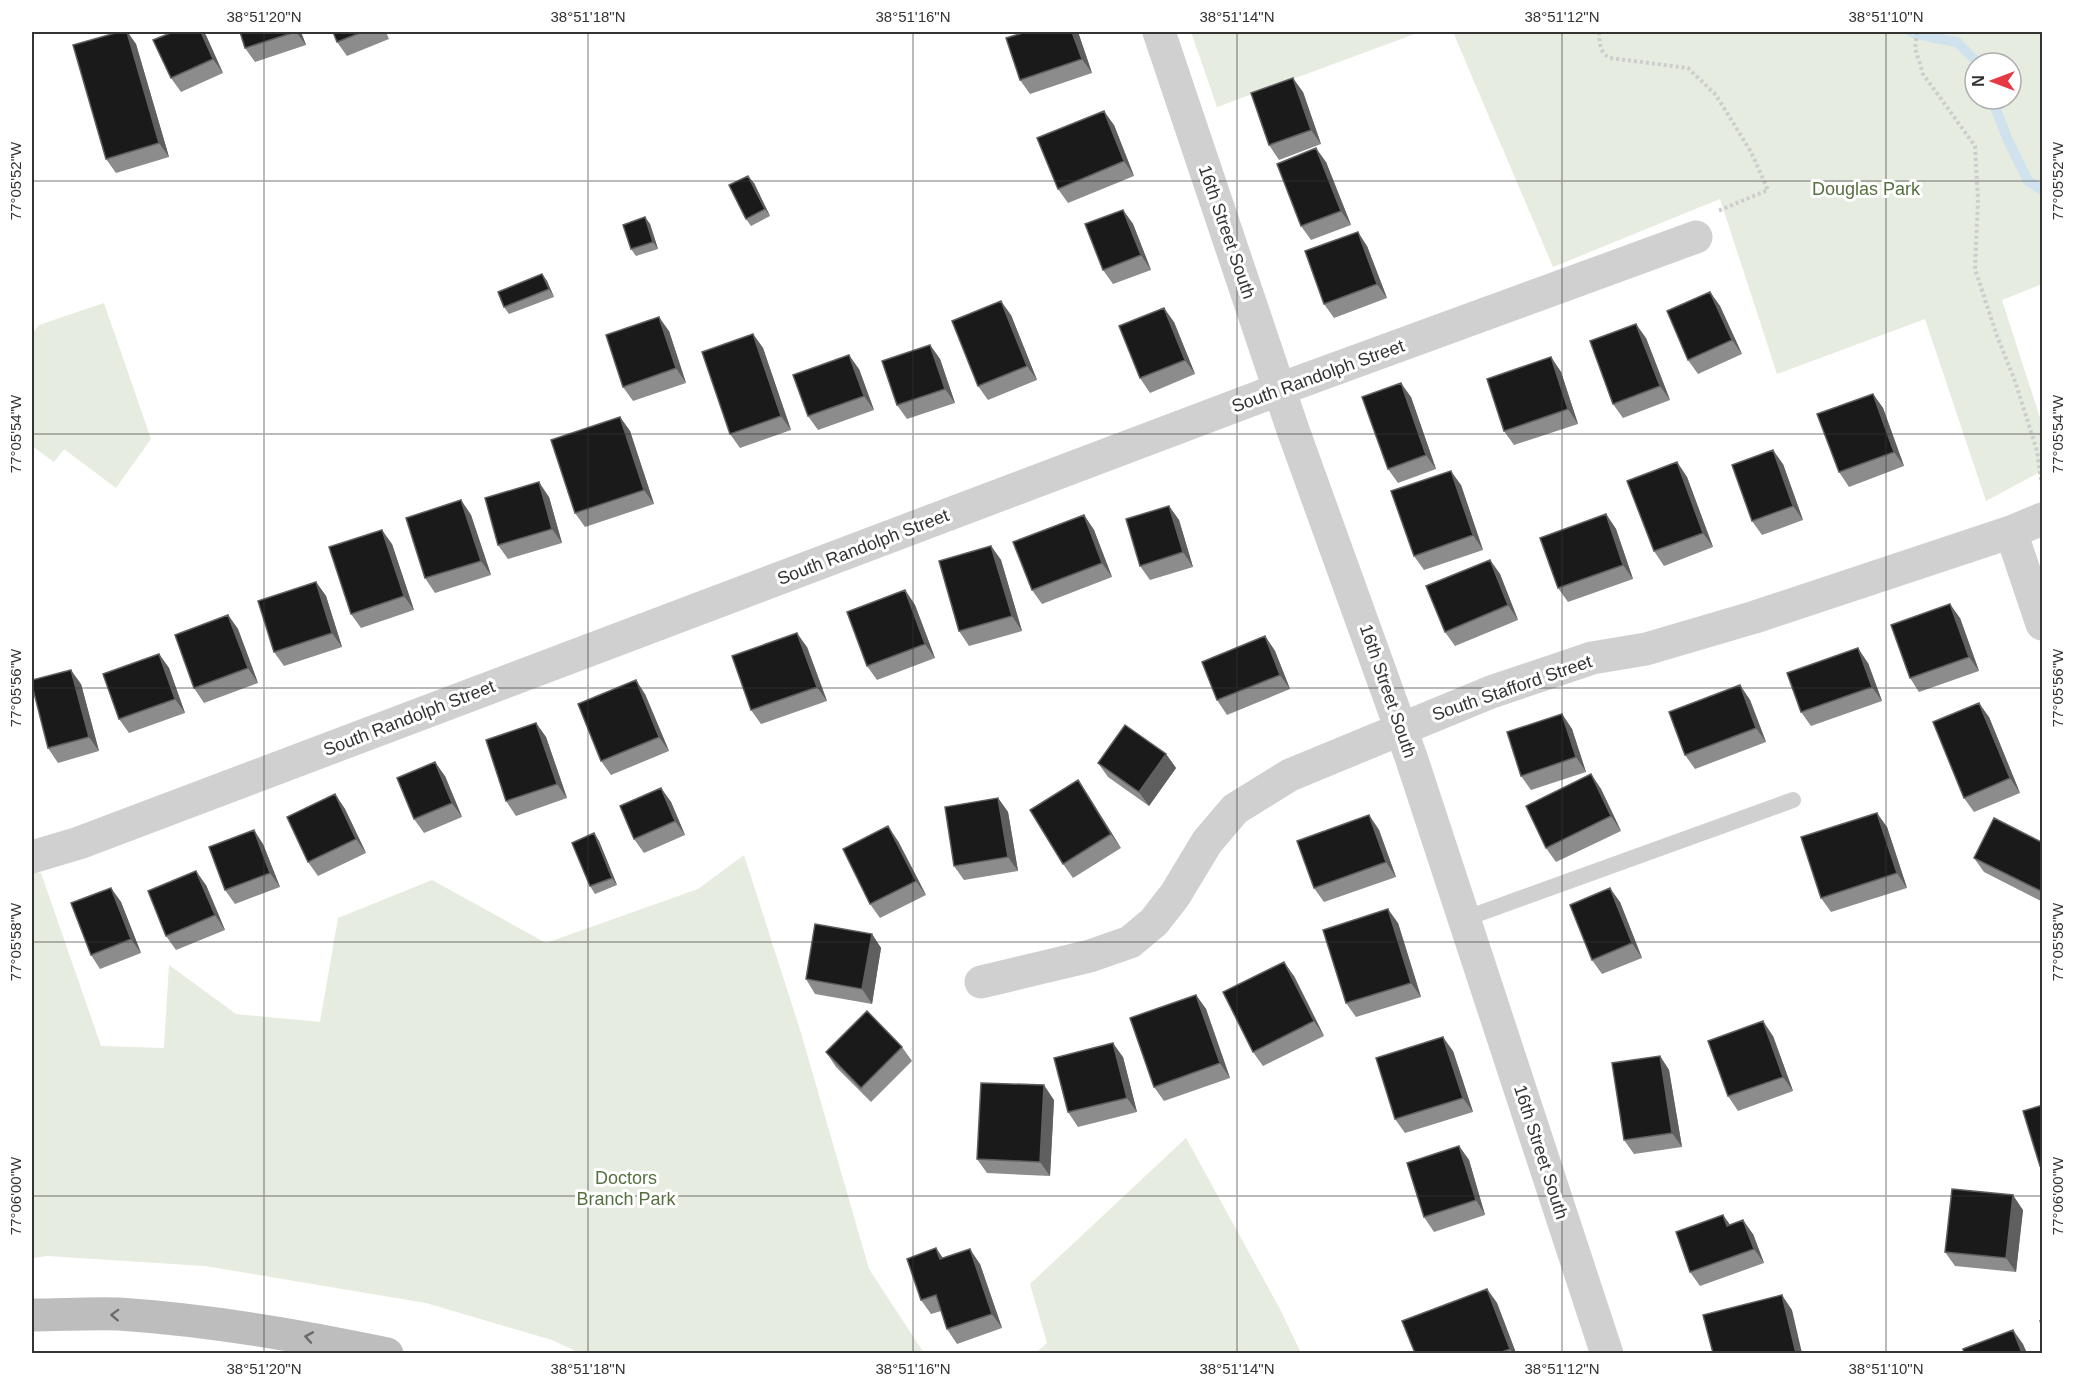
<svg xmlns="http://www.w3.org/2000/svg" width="2074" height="1385" viewBox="0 0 2074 1385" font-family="Arial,sans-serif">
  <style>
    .green { fill: #e6ecdf; fill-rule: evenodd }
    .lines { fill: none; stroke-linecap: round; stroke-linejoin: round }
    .stream { stroke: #cfe2ee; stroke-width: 10 }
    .path { stroke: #cdcdcd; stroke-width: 4; stroke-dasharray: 3 3; stroke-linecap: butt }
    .service { stroke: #d0d0d0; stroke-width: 16 }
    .minor { stroke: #d0d0d0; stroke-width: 33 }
    .tertiary { stroke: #d0d0d0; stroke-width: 33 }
    .secondary { stroke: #bdbdbd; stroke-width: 33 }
    .wall { fill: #8c8c8c }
    .shaded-wall { fill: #5f5f5f }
    .building { fill: #1a1a1a; stroke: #5f5f5f; stroke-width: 1.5 }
    .oneway { stroke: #6a6a6a }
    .ticks { fill: none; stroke: #333; stroke-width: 1.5; stroke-opacity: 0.45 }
    .labels { text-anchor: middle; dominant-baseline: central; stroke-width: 6; stroke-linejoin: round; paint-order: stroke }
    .park-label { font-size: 18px; fill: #56703f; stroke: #fff }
    .street-label { font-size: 18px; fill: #333; stroke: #fff }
    .neatline { fill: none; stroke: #333; stroke-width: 2 }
    .ticks-label { font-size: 15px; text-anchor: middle; fill: #333 }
  </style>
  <rect width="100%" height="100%" fill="#fff"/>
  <!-- green -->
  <path class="green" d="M1191 32H1420L1217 107Z
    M1453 32H2042V284L2002 300 2042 424V471L1986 501 1925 319 1777 374 1720 199 1553 267ZM1975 63H2011V99H1975Z
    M104 303 151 439 116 488 64 449 54 462 32 446V334L39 325Z
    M744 855 801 1033 869 1269 924 1353H580L552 1340 426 1303 205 1266 47 1256 32 1258V871L41 873 101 1046 164 1048 169 965 236 1014 320 1022 338 918 432 880 546 943 698 889Z
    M1186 1138 1280 1309 1301 1353H1036L1047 1343 1030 1284Z"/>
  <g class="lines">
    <!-- stream -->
    <path class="stream" d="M1911 32 1929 37 1957 42 1978 63
      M1992 99 2007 138 2028 181 2042 190"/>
    <!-- path -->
    <path class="path" d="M1599 32C1600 43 1599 52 1610 58L1688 68 1716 95 1751 152 1768 190 1718 211
      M1917 32 1915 48 1923 74 1975 146 1978 200 1975 269 1997 336 2015 381 2037 451 2042 485"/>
    <!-- service -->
    <path class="service" d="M1464 919 1793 800"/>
    <!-- minor -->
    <path class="minor" d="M2011 532 2042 624
      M32 857 79 843 1280 389 1696 237
      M981 982 1090 956 1130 942 1154 922 1175 895 1207 842 1235 809 1290 775 1491 692 1592 658 1646 649 1755 617 2011 532 2042 519"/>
    <!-- tertiary -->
    <path class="tertiary" d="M1159 32 1293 430 1411 757 1607 1354"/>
    <!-- secondary -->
    <path class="secondary" d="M32 1315C60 1315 90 1313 119 1314 209 1320 298 1335 387 1354"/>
  </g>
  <!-- wall -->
  <path class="wall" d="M119 32H128L136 44 169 157 116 173 106 159Z
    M173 32H203L223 73 181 92 171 78Z
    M240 32H301L306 45 255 62 245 48Z
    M333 32H386L389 39 347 56 337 42Z
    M1078 32 1092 73 1030 94 1020 80Z
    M1303 92 1321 144 1279 160 1269 145Z
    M1114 125 1134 176 1068 203 1058 189Z
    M1326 162 1351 225 1311 240 1301 226Z
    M754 183 770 216 751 226 746 219Z
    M1123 210 1133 224 1151 270 1113 284 1103 270Z
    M645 217 650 224 658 249 636 256 631 249Z
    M1367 246 1387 298 1334 318 1324 304Z
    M542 274 547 281 554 297 509 314 504 307Z
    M1710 292 1720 306 1742 354 1698 374 1688 360Z
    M1011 315 1037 380 988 400 978 386Z
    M1174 322 1195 374 1150 393 1140 378Z
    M669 331 686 383 633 401 623 387Z
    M753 334 763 348 791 430 740 448 730 434Z
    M1646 338 1670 400 1623 418 1613 404Z
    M930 345 940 359 955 403 907 419 897 405Z
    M1551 357 1561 372 1578 424 1514 445 1504 431Z
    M859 369 874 410 818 430 808 416Z
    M1873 394 1883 408 1904 466 1849 487 1839 472Z
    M1411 397 1436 469 1398 483 1388 469Z
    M620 417 630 431 654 504 585 527 575 513Z
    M1677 462 1687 477 1713 547 1664 566 1654 551Z
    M1783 464 1803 520 1762 535 1752 521Z
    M1461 485 1483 550 1424 570 1414 556Z
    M549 497 562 543 508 559 498 545Z
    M461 500 471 515 491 575 435 593 425 578Z
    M1169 506 1179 520 1193 567 1150 580 1140 566Z
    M1606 514 1616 529 1633 579 1568 602 1558 588Z
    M1084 515 1094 530 1112 577 1042 604 1032 590Z
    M392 544 414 610 361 628 351 614Z
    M991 546 1001 560 1022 631 969 646 959 631Z
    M1490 560 1500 574 1518 620 1455 646 1445 632Z
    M316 582 326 596 342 647 284 666 274 652Z
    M905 590 915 605 935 658 877 680 867 666Z
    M228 615 238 629 258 683 204 703 194 688Z
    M1960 618 1979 671 1919 692 1910 678Z
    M1265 636 1275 651 1290 689 1227 715 1217 700Z
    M807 647 827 701 761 724 751 710Z
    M159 654 169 668 185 713 129 733 119 719Z
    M1868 663 1882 701 1811 726 1801 712Z
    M81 684 99 751 58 763 48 748Z
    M1740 685 1750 700 1766 742 1695 769 1685 755Z
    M645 694 669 751 611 775 601 761Z
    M1562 714 1572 729 1586 772 1531 790 1521 776Z
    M1989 717 2020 793 1974 812 1964 798Z
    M536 723 546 737 567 798 516 816 506 801Z
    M1166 754 1176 768 1149 806 1108 777 1098 763Z
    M1591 774 1601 789 1621 831 1556 862 1546 848Z
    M445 776 462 817 424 833 414 819Z
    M1078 780 1121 848 1073 878 1063 864Z
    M661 788 671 802 685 835 644 853 634 839Z
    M335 794 345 809 366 853 318 876 308 862Z
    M998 798 1008 812 1018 871 964 880 954 866Z
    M1369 815 1379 830 1396 877 1324 902 1314 888Z
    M1887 827 1907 888 1831 912 1821 898Z
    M594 833 599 841 617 885 595 894 590 886Z
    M898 841 926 895 880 918 870 904Z
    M2043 843V902L1984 872 1974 858Z
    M263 844 280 887 235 904 225 890Z
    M206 885 225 930 176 950 166 936Z
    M111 888 121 902 141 953 100 969 91 955Z
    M1620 902 1642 958 1602 974 1592 960Z
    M1398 923 1421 997 1356 1017 1346 1003Z
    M872 934 881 948 872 1004 815 994 806 979Z
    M1294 976 1324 1036 1263 1066 1253 1052Z
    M1196 995 1206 1009 1230 1078 1164 1101 1154 1087Z
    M1773 1036 1793 1091 1738 1111 1728 1096Z
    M902 1047 912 1061 871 1102 836 1067 826 1052Z
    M1453 1051 1473 1112 1405 1133 1395 1119Z
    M1660 1056 1669 1070 1682 1147 1634 1154 1624 1140Z
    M1123 1057 1137 1112 1078 1127 1068 1112Z
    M1054 1100 1050 1176 987 1173 977 1159Z
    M1459 1146 1469 1160 1485 1215 1434 1232 1424 1217Z
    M2023 1210 2016 1272 1955 1266 1945 1252Z
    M1723 1215 1730 1225 1753 1234 1764 1263 1700 1286 1690 1272Z
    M936 1248 943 1258 980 1264 1002 1328 957 1344 947 1329 941 1311 931 1314 921 1300Z
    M1487 1289 1497 1303 1516 1353H1415Z"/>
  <!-- shaded-wall -->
  <path class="shaded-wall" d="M127 32 136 44 169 157 159 143Z
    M201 32H203L206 35 223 73 213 59Z
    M296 32H301L306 45Z
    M1072 32H1078L1092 73 1082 59Z
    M1293 78 1303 92 1321 144 1311 130Z
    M1104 111 1114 125 1134 176 1124 161Z
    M1316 148 1326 162 1351 225 1341 211Z
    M748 176 754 183 770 216 765 209Z
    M1123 210 1133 224 1151 270 1141 255Z
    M645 217 650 224 658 249 653 242Z
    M1358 232 1367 246 1387 298 1377 284Z
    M542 274 547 281 554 297 549 289Z
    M1710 292 1720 306 1742 354 1732 340Z
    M1001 301 1011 315 1037 380 1027 366Z
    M1164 308 1174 322 1195 374 1185 360Z
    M659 317 669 331 686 383 676 368Z
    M1636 324 1646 338 1670 400 1660 386Z
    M753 334 763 348 791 430 781 416Z
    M930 345 940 359 955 403 945 389Z
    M849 355 859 369 874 410 864 396Z
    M1551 357 1561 372 1578 424 1568 409Z
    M1401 383 1411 397 1436 469 1426 455Z
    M1873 394 1883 408 1904 466 1894 452Z
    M620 417 630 431 654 504 644 490Z
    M1773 450 1783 464 1803 520 1793 506Z
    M1677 462 1687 477 1713 547 1703 533Z
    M1451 471 1461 485 1483 550 1473 535Z
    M539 482 549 497 562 543 552 529Z
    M461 500 471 515 491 575 481 561Z
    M1169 506 1179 520 1193 567 1183 552Z
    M1606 514 1616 529 1633 579 1623 565Z
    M1084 515 1094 530 1112 577 1102 563Z
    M382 530 392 544 414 610 404 596Z
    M991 546 1001 560 1022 631 1012 616Z
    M1490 560 1500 574 1518 620 1508 605Z
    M316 582 326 596 342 647 332 633Z
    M905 590 915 605 935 658 925 644Z
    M1950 604 1960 618 1979 671 1969 657Z
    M228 615 238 629 258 683 248 668Z
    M797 633 807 647 827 701 817 687Z
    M1265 636 1275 651 1290 689 1280 675Z
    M1858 648 1868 663 1882 701 1872 687Z
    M159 654 169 668 185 713 175 699Z
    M71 670 81 684 99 751 89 737Z
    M636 680 645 694 669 751 659 737Z
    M1740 685 1750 700 1766 742 1756 728Z
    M1979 703 1989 717 2020 793 2010 778Z
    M1562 714 1572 729 1586 772 1576 757Z
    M536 723 546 737 567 798 557 784Z
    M1166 754 1176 768 1149 806 1139 792Z
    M435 762 445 776 462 817 452 803Z
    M1591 774 1601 789 1621 831 1611 816Z
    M1078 780 1088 795 1121 848 1111 834Z
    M661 788 671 802 685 835 675 821Z
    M335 794 345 809 366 853 356 839Z
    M998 798 1008 812 1018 871 1008 857Z
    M1877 813 1887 827 1907 888 1897 873Z
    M1369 815 1379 830 1396 877 1386 862Z
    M888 826 898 841 926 895 916 881Z
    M254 830 263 844 280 887 270 873Z
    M594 833 599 841 617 885 612 878Z
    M196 871 206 885 225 930 215 915Z
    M111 888 121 902 141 953 131 939Z
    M1610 888 1620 902 1642 958 1632 943Z
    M1388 909 1398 923 1421 997 1411 983Z
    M872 934 881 948 872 1004 862 989Z
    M1284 962 1294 976 1324 1036 1314 1021Z
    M1196 995 1206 1009 1230 1078 1220 1063Z
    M1763 1021 1773 1036 1793 1091 1783 1077Z
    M1443 1037 1453 1051 1473 1112 1463 1098Z
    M1113 1043 1123 1057 1137 1112 1127 1098Z
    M1660 1056 1669 1070 1682 1147 1672 1133Z
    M1044 1085 1054 1100 1050 1176 1040 1162Z
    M1459 1146 1469 1160 1485 1215 1476 1200Z
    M2013 1195 2023 1210 2016 1272 2006 1258Z
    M1723 1215 1733 1229 1727 1226Z
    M1743 1220 1753 1234 1764 1263 1754 1249Z
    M936 1248 946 1263 940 1259Z
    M970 1249 980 1264 1002 1328 992 1314Z
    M1487 1289 1497 1303 1516 1353H1513L1510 1349Z
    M1782 1295 1792 1310 1802 1353H1796Z
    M2013 1330 2023 1344 2027 1353H2022Z"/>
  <!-- building -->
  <path class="building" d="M119 32H127L159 143 106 159 73 45Z
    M173 32H201L213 59 171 78 153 40Z
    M240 32H295L245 48Z
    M333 32H362L337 42Z
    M1026 32H1072L1082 59 1020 80 1006 38Z
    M1293 78 1311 130 1269 145 1251 93Z
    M1104 111 1124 161 1058 189 1037 138Z
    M1316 148 1341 211 1301 226 1277 164Z
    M748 176 765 209 746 219 729 185Z
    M1123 210 1141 255 1103 270 1085 224Z
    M645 217 653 242 631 249 623 225Z
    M1358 232 1377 284 1324 304 1305 251Z
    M542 274 549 289 504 307 498 292Z
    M1710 292 1732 340 1688 360 1667 311Z
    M1001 301 1027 366 978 386 952 321Z
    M1164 308 1185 360 1140 378 1119 326Z
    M659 317 676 368 623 387 606 335Z
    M1636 324 1660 386 1613 404 1590 341Z
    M753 334 781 416 730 434 702 352Z
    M930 345 945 389 897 405 882 361Z
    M849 355 864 396 808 416 793 375Z
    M1551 357 1568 409 1504 431 1487 379Z
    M1401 383 1426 455 1388 469 1362 397Z
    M1873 394 1894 452 1839 472 1817 414Z
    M620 417 644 490 575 513 551 440Z
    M1773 450 1793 506 1752 521 1732 465Z
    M1677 462 1703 533 1654 551 1627 481Z
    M1451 471 1473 535 1414 556 1391 491Z
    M539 482 552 529 498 545 485 498Z
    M461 500 481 561 425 578 406 518Z
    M1169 506 1183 552 1140 566 1126 519Z
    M1606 514 1623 565 1558 588 1540 538Z
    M1084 515 1102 563 1032 590 1013 542Z
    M382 530 404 596 351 614 329 547Z
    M991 546 1012 616 959 631 939 561Z
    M1490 560 1508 605 1445 632 1426 586Z
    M316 582 332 633 274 652 258 601Z
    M905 590 925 644 867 666 847 612Z
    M1950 604 1969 657 1910 678 1891 625Z
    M228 615 248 668 194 688 175 635Z
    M797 633 817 687 751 710 732 656Z
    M1265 636 1280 675 1217 700 1202 662Z
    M1858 648 1872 687 1801 712 1787 673Z
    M159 654 175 699 119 719 103 674Z
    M71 670 89 737 48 748 32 685V680Z
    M636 680 659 737 601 761 578 704Z
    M1740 685 1756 728 1685 755 1669 712Z
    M1979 703 2010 778 1964 798 1933 722Z
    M1562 714 1576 757 1521 776 1507 732Z
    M536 723 557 784 506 801 486 740Z
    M1125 725 1166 754 1139 792 1098 763Z
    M435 762 452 803 414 819 397 778Z
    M1591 774 1611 816 1546 848 1526 806Z
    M1078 780 1111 834 1063 864 1030 810Z
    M661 788 675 821 634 839 620 806Z
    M335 794 356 839 308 862 287 817Z
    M998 798 1008 857 954 866 945 807Z
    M1877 813 1897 873 1821 898 1801 837Z
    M1369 815 1386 862 1314 888 1297 841Z
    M1994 818 2043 843V892L1974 858Z
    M888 826 916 881 870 904 843 849Z
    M254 830 270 873 225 890 209 847Z
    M594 833 612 878 590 886 572 843Z
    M196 871 215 915 166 936 148 891Z
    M111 888 131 939 91 955 71 903Z
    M1610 888 1632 943 1592 960 1570 905Z
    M1388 909 1411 983 1346 1003 1323 930Z
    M815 924 872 934 862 989 806 979Z
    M1284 962 1314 1021 1253 1052 1223 992Z
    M1196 995 1220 1063 1154 1087 1130 1018Z
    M867 1011 902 1047 861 1088 826 1052Z
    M1763 1021 1783 1077 1728 1096 1708 1041Z
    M1443 1037 1463 1098 1395 1119 1376 1058Z
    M1113 1043 1127 1098 1068 1112 1054 1058Z
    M1660 1056 1672 1133 1624 1140 1612 1063Z
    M981 1083 1044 1085 1040 1162 977 1159Z
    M2043 1105V1165L2040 1166 2023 1111Z
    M1459 1146 1476 1200 1424 1217 1407 1163Z
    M1952 1189 2013 1195 2006 1258 1945 1252Z
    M1723 1215 1727 1226 1743 1220 1754 1249 1690 1272 1676 1232Z
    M936 1248 940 1259 970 1249 992 1314 947 1329 936 1295 921 1300 907 1259Z
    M1487 1289 1510 1349 1499 1353H1415L1402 1321Z
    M1782 1295 1796 1353H1713L1703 1315Z
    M2043 1320V1328L2040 1321Z
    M2013 1330 2022 1353H1964L1963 1349Z"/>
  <!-- one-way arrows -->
  <defs><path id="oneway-chevron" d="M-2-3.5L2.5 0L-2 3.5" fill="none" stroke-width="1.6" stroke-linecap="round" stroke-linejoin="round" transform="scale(1.5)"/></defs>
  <g class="oneway">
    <use href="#oneway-chevron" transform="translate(115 1315) rotate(-178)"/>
    <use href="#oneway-chevron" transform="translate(309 1337) rotate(-170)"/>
  </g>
  <!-- ticks -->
  <path class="ticks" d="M264 32V1354M588 32V1354M913 32V1354M1237 32V1354M1562 32V1354M1886 32V1354M32 181H2042M32 434H2042M32 688H2042M32 942H2042M32 1196H2042"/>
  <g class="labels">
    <!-- park labels -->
    <g class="park-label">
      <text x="1866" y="189">Douglas Park</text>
      <text x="626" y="1178">Doctors<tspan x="626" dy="21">Branch Park</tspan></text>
    </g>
    <!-- street labels -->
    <g class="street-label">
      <text transform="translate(1227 232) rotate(71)">16th Street South</text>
      <text transform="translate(1318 376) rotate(-20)">South Randolph Street</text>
      <text transform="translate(863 547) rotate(-21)">South Randolph Street</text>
      <text transform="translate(1512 688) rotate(-19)">South Stafford Street</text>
      <text transform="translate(1388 691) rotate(71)">16th Street South</text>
      <text transform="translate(409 718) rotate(-21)">South Randolph Street</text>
      <text transform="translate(1541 1152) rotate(72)">16th Street South</text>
    </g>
  </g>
  <!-- border -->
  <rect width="2074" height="1385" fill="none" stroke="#ffffff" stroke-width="66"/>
  <!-- north arrow -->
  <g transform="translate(1993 81) rotate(270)"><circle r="28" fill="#ffffff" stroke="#adadad" stroke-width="1.5"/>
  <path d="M0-4.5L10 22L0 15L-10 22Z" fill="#e63946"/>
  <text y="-9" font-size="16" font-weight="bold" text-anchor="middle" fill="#333333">N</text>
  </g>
  <rect x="33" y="33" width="2008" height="1319" class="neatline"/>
  <g class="ticks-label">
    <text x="264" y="22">38°51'20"N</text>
    <text x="588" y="22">38°51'18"N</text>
    <text x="913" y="22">38°51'16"N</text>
    <text x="1237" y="22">38°51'14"N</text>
    <text x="1562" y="22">38°51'12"N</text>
    <text x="1886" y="22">38°51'10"N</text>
    <text transform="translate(2058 181) rotate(-90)" y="5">77°05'52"W</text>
    <text transform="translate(16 181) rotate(-90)" y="5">77°05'52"W</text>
    <text transform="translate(2058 434) rotate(-90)" y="5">77°05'54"W</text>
    <text transform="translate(16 434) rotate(-90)" y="5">77°05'54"W</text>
    <text transform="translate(2058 688) rotate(-90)" y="5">77°05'56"W</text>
    <text transform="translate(16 688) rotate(-90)" y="5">77°05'56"W</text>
    <text transform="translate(2058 942) rotate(-90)" y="5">77°05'58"W</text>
    <text transform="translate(16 942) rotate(-90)" y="5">77°05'58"W</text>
    <text transform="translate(2058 1196) rotate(-90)" y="5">77°06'00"W</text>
    <text transform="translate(16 1196) rotate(-90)" y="5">77°06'00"W</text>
    <text x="264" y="1374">38°51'20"N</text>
    <text x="588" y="1374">38°51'18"N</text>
    <text x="913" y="1374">38°51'16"N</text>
    <text x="1237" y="1374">38°51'14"N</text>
    <text x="1562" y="1374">38°51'12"N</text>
    <text x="1886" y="1374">38°51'10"N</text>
  </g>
</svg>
